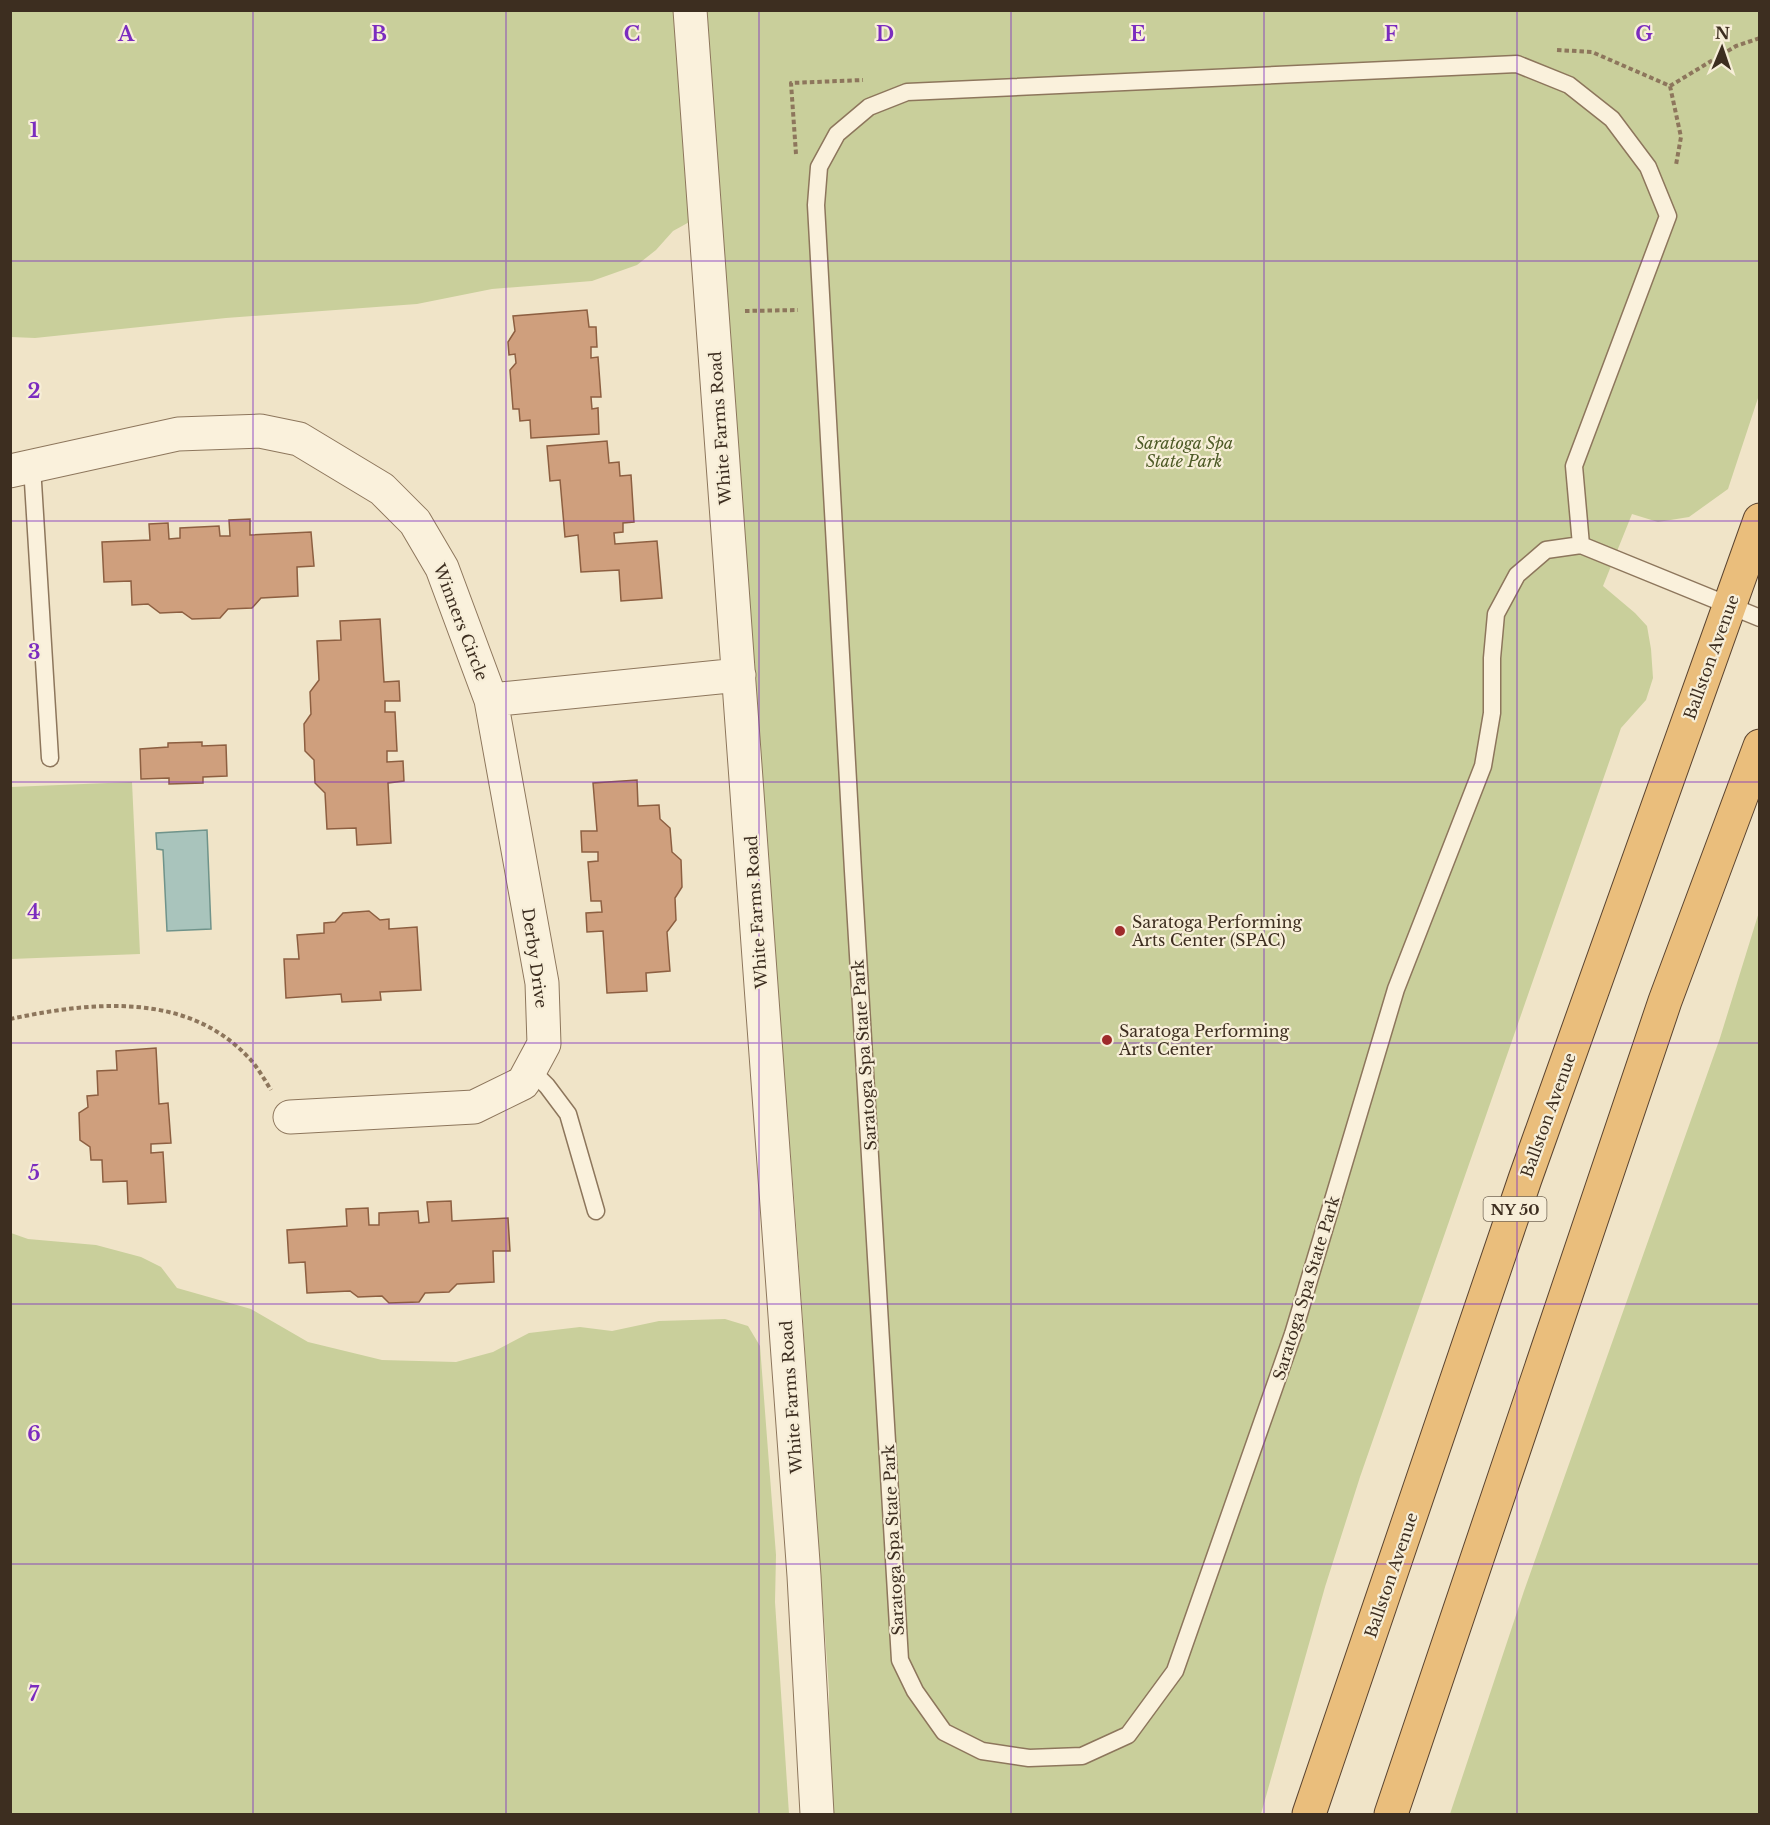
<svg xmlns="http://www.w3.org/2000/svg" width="1770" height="1825" viewBox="0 0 1770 1825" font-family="'Libre Baskerville',serif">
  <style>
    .green { fill: #c9cf9b }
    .water { fill: #a9c4bc; stroke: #6f938a; stroke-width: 1.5 }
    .building { fill: #cf9f7d; stroke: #8d5f41; stroke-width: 1.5 }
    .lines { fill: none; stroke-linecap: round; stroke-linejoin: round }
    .service-casing { stroke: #8d765c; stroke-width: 19 }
    .minor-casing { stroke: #8d765c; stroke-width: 35 }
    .trunk-casing { stroke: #5b4430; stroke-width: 35 }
    .path { stroke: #8d765c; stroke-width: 4; stroke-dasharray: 4.5 3; stroke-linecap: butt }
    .service { stroke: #faf1dc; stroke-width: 16 }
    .minor { stroke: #faf1dc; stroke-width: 33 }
    .trunk { stroke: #eabe7c; stroke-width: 33 }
    .grid { fill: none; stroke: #7b2cbf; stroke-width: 1.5; stroke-opacity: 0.55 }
    .poi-dot { fill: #9e2a2b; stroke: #f7eed8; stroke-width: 2 }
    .labels { text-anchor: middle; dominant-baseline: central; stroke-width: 4.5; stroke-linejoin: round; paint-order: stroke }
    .shield { fill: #f7eed8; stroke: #756857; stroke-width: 1.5 }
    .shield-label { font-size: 15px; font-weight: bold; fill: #3d2e20 }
    .street-label { font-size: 16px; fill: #3d2e20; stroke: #f7eed8 }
    .park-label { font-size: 16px; font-style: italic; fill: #4d5a26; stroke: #f7eed8 }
    .poi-label { font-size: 16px; fill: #3d2e20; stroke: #f7eed8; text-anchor: start }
    .grid-label { font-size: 20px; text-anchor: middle; font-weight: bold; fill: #7b2cbf; stroke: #f7eed8; stroke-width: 4.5; stroke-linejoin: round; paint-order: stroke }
  </style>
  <rect width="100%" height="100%" fill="#f0e4c8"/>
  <!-- green -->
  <path class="green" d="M10 11H1759V395L1728 489 1689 517 1658 522 1632 514 1603 586 1635 613 1647 626 1651 649 1653 678 1646 700 1621 728 1360 1477 1325 1587 1261 1814H834L829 1783V1690L794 1196 735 499 741 475 719 279 693 220 673 231 656 250 637 265 592 281 492 289 417 304 226 318 35 338 11 337Z
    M132 782 140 954 11 959V787Z
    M1759 912V1814H1450L1524 1591 1720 1038Z
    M11 1233 28 1239 96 1245 141 1257 161 1267 177 1288 251 1309 308 1342 382 1360 456 1362 493 1352 529 1333 580 1327 612 1331 659 1321 725 1319 748 1326 760 1346 776 1555 775 1602 789 1814H11Z"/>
  <!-- water -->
  <path class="water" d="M207 830 211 929 167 931 163 850 157 849 156 833Z"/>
  <!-- building -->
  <path class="building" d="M587 310 589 327H596L597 347H591V358L598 357 601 397H591L592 409 598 408 599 434 531 438 530 420 520 421 519 409H513L510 370 516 363 515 354 509 355 508 342 515 331 513 316Z
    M607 441 609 463 619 462 620 476 631 475 634 522 623 523V532L614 533 615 544 657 541 662 598 621 601 619 570 581 572 578 535 565 537 560 480 550 481 547 446Z
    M250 519V535L311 532 314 566 297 567 298 596 261 598 252 608 228 609 220 618 192 619 182 612 160 613 148 604 132 605 131 581 104 582 102 542 150 540 149 524 168 523 169 539 180 538V528L219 526 220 536H230L229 520Z
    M380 619 384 682 399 681 400 701H385V712H395L397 751H387V762L403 761 404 781 388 783 391 843 357 845 356 828 327 829 325 793 315 783 314 760 305 751 304 724 311 714 310 692 319 680 317 641 341 640 340 621Z
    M202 742V746L226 745 227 776 203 777V783L169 784V778L141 779 140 749 168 747V743Z
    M637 780 638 806 659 805 660 819 670 828 672 852 681 860 682 887 675 898 676 920 667 932 670 971 646 973 647 991 607 993 603 931 587 932 586 913 602 912 601 901H591L588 862 598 861V852H582L581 831H597L593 783Z
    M369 911 380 920 389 919V929L417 927 421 990 380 992 381 1000 342 1002 341 994 286 998 284 959H299L297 935 324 933V923L335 922 343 913Z
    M156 1048 159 1104 168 1103 171 1143 151 1144V1153L163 1152 166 1202 128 1204 127 1181 103 1182 102 1160H91L90 1147 80 1140 79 1113 88 1107 87 1096 98 1095 97 1071 117 1070 116 1051Z
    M451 1201 452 1221 508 1218 510 1251H493L494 1282 457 1284 449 1292 425 1293 419 1302 389 1303 382 1296 358 1297 350 1291 307 1293 305 1262 289 1263 287 1230 347 1226 346 1209 368 1208 369 1225H379V1213L418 1211 419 1223 429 1222 427 1202Z"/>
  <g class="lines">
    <!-- service casing -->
    <g class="service-casing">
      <path id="service" d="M32 466 50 758
        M1581 545 1574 466 1668 216 1648 167 1612 119 1569 85 1517 64 907 92 869 107 837 134 819 167 816 205 853 871 900 1660 915 1691 944 1732 982 1751 1029 1758 1082 1756 1128 1735 1175 1671 1293 1334 1396 989 1483 766 1492 713V658L1496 614 1517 575 1546 550 1581 545 1760 618
        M530 1069 547 1086 568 1114 596 1211"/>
    </g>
    <!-- minor casing -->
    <g class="minor-casing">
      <path id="minor" d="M690 10 804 1576 817 1814
        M10 471 178 434 260 431 299 439 382 489 415 522 442 568 491 700 739 675
        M290 1117 474 1107 523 1083 544 1044 542 983 491 700"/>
    </g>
    <!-- trunk casing -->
    <g class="trunk-casing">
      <path id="trunk" d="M1309 1814 1525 1179 1760 520
        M1391 1814 1665 1001 1760 746"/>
    </g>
    <!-- path -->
    <path class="path" d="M1557 50 1592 52 1670 86 1736 46 1760 38
      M1670 86 1681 137 1676 165
      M796 154 791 83 863 80
      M745 311 798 310
      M10 1019C90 1002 186 991 248 1057 257 1066 264 1079 271 1090"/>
    <!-- service -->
    <use href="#service" class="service"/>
    <!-- minor -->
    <use href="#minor" class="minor"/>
    <!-- trunk -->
    <use href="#trunk" class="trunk"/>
  </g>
  <!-- grid -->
  <path class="grid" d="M253 10V1814M506 10V1814M759 10V1814M1011 10V1814M1264 10V1814M1517 10V1814M10 261H1760M10 521H1760M10 782H1760M10 1043H1760M10 1304H1760M10 1564H1760"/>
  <!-- markers -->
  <g class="poi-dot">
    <circle cx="1120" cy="931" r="6"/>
    <circle cx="1107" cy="1040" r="6"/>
  </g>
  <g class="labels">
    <!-- shield labels -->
    <rect class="shield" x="1483.5" y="1197" width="63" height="24" rx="4.5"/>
    <g class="shield-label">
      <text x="1515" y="1209">NY 50</text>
    </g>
    <!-- street labels -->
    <g class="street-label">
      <text transform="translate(720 428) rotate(-94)">White Farms Road</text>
      <text transform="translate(461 622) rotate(69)">Winners Circle</text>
      <text transform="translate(1711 657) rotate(-70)">Ballston Avenue</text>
      <text transform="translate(756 912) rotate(-94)">White Farms Road</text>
      <text transform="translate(535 958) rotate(82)">Derby Drive</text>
      <text transform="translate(864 1055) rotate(-94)">Saratoga Spa State Park</text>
      <text transform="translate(1548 1115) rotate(-70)">Ballston Avenue</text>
      <text transform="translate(1306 1288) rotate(-73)">Saratoga Spa State Park</text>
      <text transform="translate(791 1397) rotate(-94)">White Farms Road</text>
      <text transform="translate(893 1540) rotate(-93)">Saratoga Spa State Park</text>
      <text transform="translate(1391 1575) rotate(-71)">Ballston Avenue</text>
    </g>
    <!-- park labels -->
    <g class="park-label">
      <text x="1184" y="443">Saratoga Spa<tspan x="1184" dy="18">State Park</tspan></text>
    </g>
    <!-- poi labels -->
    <g class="poi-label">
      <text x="1132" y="922">Saratoga Performing<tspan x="1132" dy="18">Arts Center (SPAC)</tspan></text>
      <text x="1119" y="1031">Saratoga Performing<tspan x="1119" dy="18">Arts Center</tspan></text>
    </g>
  </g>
  <g class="grid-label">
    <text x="126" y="41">A</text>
    <text x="379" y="41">B</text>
    <text x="632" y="41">C</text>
    <text x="885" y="41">D</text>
    <text x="1138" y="41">E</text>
    <text x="1391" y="41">F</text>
    <text x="1644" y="41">G</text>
    <text x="34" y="137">1</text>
    <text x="34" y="398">2</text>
    <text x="34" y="659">3</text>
    <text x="34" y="919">4</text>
    <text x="34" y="1180">5</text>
    <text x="34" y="1441">6</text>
    <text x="34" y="1701">7</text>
  </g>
  <!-- border -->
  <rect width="1770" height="1825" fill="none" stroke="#3d2e20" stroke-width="24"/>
  <!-- north arrow -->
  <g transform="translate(1722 48) rotate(2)" stroke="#f7eed8" stroke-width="4.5" paint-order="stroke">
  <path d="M0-4.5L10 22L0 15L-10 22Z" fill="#3d2e20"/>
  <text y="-9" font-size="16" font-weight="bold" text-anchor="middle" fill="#3d2e20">N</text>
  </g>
</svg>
